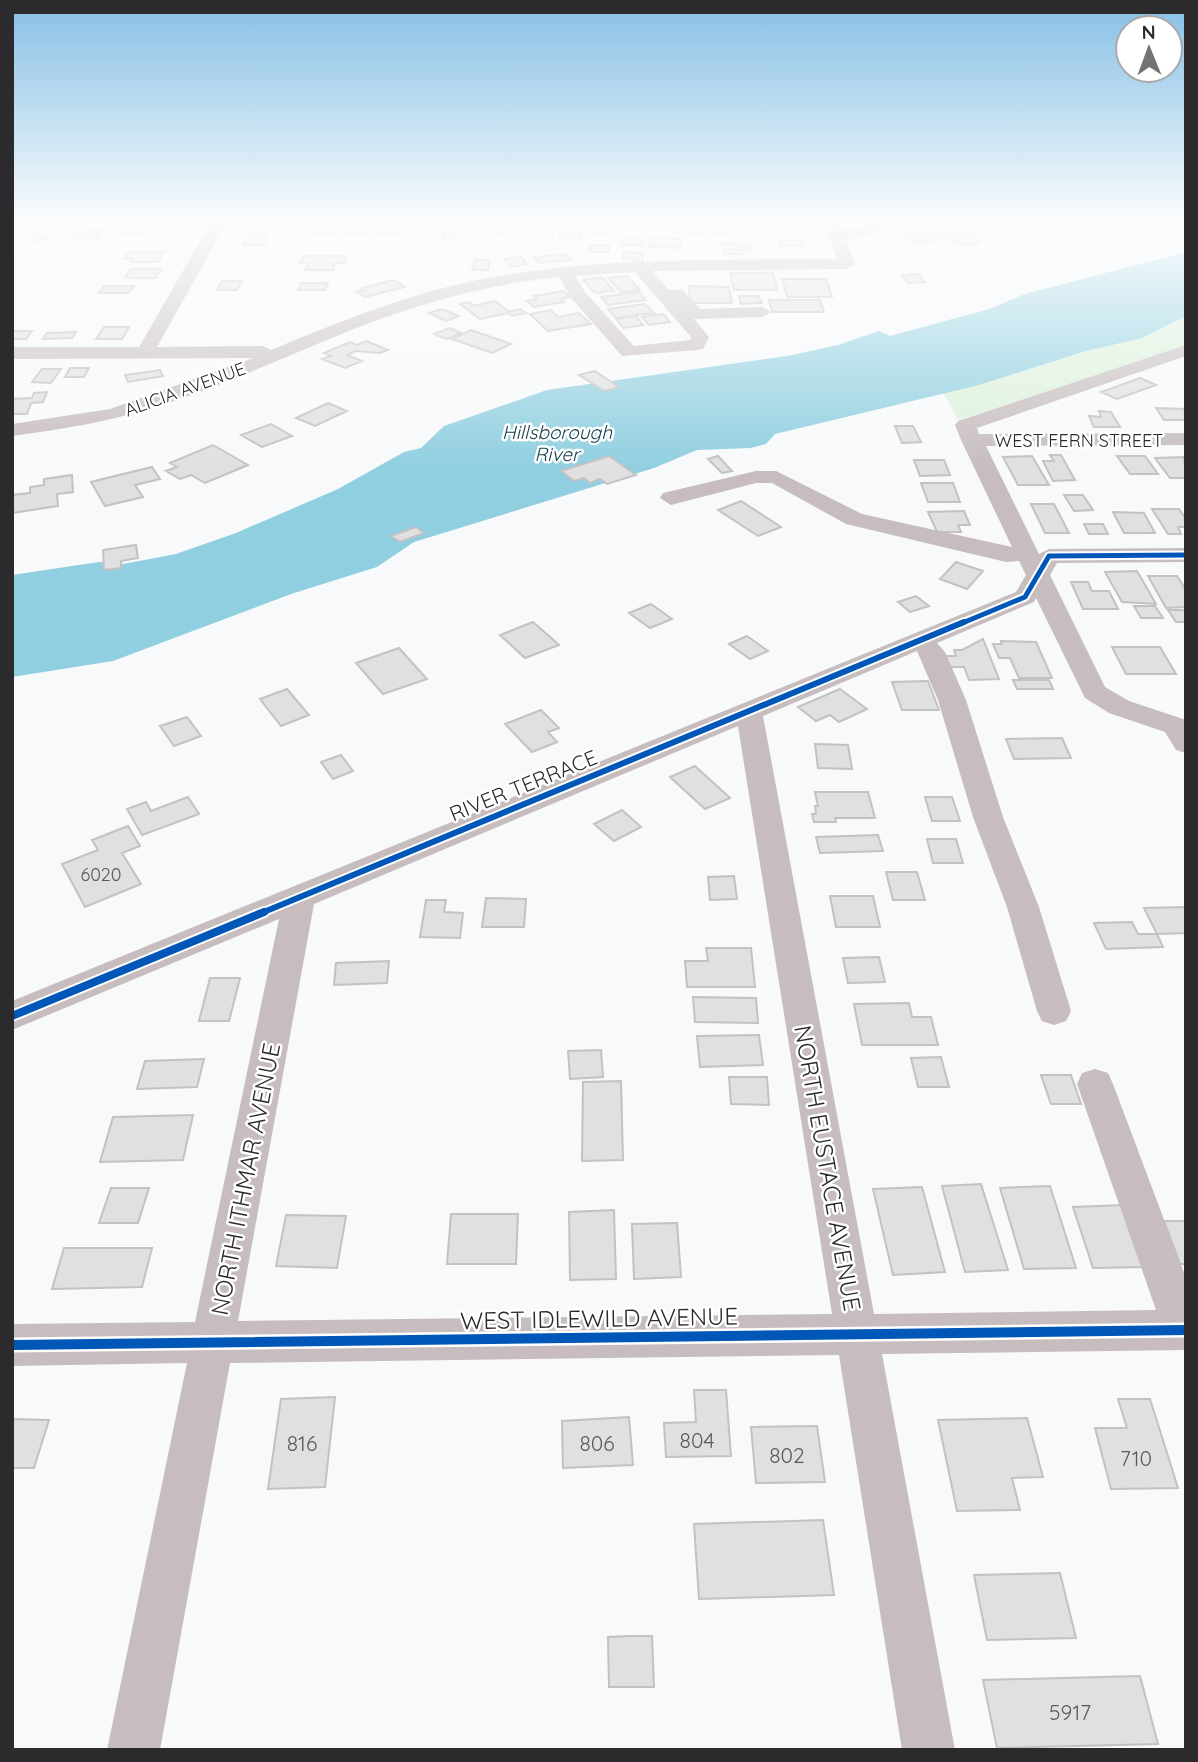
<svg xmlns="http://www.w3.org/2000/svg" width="1198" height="1762" viewBox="0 0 1198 1762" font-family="Quicksand,sans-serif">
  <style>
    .green { fill: #ddf1db }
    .water { fill: #90cfe0 }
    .building { fill: #e0e0e1; stroke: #c2c1c3; stroke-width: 2 }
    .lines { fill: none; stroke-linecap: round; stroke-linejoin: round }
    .minor { fill: #c7bdbe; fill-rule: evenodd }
    .cycleway-far3-casing { stroke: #fff; stroke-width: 9 }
    .cycleway-far2-casing { stroke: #fff; stroke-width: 10 }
    .cycleway-far1-casing { stroke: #fff; stroke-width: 12 }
    .cycleway-casing { stroke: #fff; stroke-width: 15 }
    .cycleway-far3 { stroke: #0057b8; stroke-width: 5 }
    .cycleway-far2 { stroke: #0057b8; stroke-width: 6 }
    .cycleway-far1 { stroke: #0057b8; stroke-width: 8 }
    .cycleway { stroke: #0057b8; stroke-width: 10 }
    .labels { text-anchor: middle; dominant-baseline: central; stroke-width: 5; stroke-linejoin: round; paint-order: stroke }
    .far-street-label { font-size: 18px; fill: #2b2b2d; stroke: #fff }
    .number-label { font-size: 18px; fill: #5a5a5c }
    .far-water-label { font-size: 19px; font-style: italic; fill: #17404a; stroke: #fff }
    .street-label { font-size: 21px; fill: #2b2b2d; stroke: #fff }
    .near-number-label { font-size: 21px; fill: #5a5a5c }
    .near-street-label { font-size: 24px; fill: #2b2b2d; stroke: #fff }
  </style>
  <rect width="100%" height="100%" fill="#f7f9fb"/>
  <!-- green -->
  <path class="green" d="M1186 313V348L958 420 942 390Z"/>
  <!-- water -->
  <path class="water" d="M1186 252V316L1142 338 1086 351 979 385 775 434 766 444 751 448 697 450 654 468 414 542 377 567 291 594 113 661 12 677V575L99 562 123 564 176 554 236 533 338 489 404 452 421 448 444 426 547 390 787 356 838 345 879 331 890 336 989 309 1025 294Z"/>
  <!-- building -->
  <path class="building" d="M532 224H554V235L531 236Z
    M589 224H606L607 235H590Z
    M684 224H701L702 234 677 233 676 227H685Z
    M708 224H723L726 235H710Z
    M493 225H519V231L492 234Z
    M126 226H154L148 234H120Z
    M445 226H470L469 235 443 238Z
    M954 226 981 237 974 239 980 242 966 246 939 234 946 232 940 230Z
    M254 227H280L270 229 269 233 242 234Z
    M312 227H335L333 234H309Z
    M345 227H372L369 234H342Z
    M378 227H399L397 234 375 235Z
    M559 227H581V240H559Z
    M41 228 55 231 50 238 29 241Z
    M104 230 98 239 67 237 71 231Z
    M921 231 941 239 921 244 902 236Z
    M247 238H267L263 245H243Z
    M621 238H641L643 245H622Z
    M648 238 680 239V248L649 247Z
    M778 240H801L803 246H781Z
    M721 243H738L740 246H749L750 250H741L742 254H724Z
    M590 245H609V252H590Z
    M164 251 158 262H131L133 259H124L129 252Z
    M623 252 643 253V262L623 258Z
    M566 254 571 260 539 263 534 257Z
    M303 256H347L344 263H335L333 270H305L309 263H300Z
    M521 257 527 264 510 267 504 259Z
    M475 260H490L488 270H472Z
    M130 269H161L156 278H125Z
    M730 273H773L778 290H734Z
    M918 274 925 282 908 283 901 275Z
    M627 276 640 290 621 292 608 278Z
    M602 277 614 291 595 293 583 280Z
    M782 279H826L832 297H787Z
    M393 280 405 287 365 297 357 292 365 290 361 288Z
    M222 281H242L237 290H217Z
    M301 283H328L325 290H298Z
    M104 286H134L129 293H99Z
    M689 286 729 287 732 303H690Z
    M563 291 570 297 561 299 564 302 534 307 527 301 537 299 534 296Z
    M639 292 646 300 608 305 601 297Z
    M739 296H758L762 303 741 304Z
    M769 300H820L824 312H772Z
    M495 301 509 312 520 309 526 313 512 316 508 313 480 319 460 304 470 302 474 306Z
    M645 304 654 313 616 318 608 309Z
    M442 309 459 316 446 321 429 313Z
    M551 310 558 317 579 313 591 324 548 331 530 314Z
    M663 314 670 322 649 325 642 317Z
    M636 316 643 325 623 328 616 319Z
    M104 327H129L122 339H96Z
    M450 328 461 333 447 339 434 334Z
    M471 330 511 344 492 353 452 339Z
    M12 331H32L26 339H12Z
    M76 332 72 338 43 339 47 333Z
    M366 341 388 350 380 353 356 351 347 355 362 361 345 368 322 359 331 356 324 353 350 342 357 345Z
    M70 368H89L84 377H65Z
    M42 369H61L51 383 32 382Z
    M160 370 163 376 128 382 125 375Z
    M595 371 619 387 604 391 579 375Z
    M1140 378 1156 385 1117 399 1101 392Z
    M47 392 43 402 31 403 27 414H12V399L32 398 34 393Z
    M328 403 347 411 315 426 296 418Z
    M1156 408 1184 409 1186 420H1164Z
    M1099 411 1111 412 1120 427H1094L1089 416 1101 417Z
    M271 424 292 436 262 447 241 435Z
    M895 426H913L921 442 902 443Z
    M213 445 248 465 205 483 191 475 180 479 166 471 177 467 170 463Z
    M1050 455H1061L1075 480 1053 481 1043 461H1054Z
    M609 456 636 475 607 484 600 479 590 483 584 478 574 481 561 471Z
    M718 456 732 471 722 473 708 459Z
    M1032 456 1049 485H1018L1003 457Z
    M1117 456H1145L1158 474H1130Z
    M1184 457 1186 478H1170L1155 458Z
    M914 460H944L950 475 920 476Z
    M152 467 160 479 135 485 143 497 105 506 91 482Z
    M72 475 73 492 57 494 58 506 12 513V495L30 493V487L44 485V479Z
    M921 483H953L960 502H928Z
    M1064 495H1083L1093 510 1074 511Z
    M741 501 781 527 758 536 718 510Z
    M1031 504H1054L1069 533H1045Z
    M1152 509H1179L1186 519V527H1178L1181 534H1168Z
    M964 511 970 525H958L961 532H937L928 512Z
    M1113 512 1144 513 1155 533H1124Z
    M1084 524H1103L1108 534H1089Z
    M416 527 424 533 400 542 391 536Z
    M136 545 138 558 121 561V568L104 570 103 550Z
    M956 562 983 571 967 589 940 579Z
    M1137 571 1156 604 1122 602 1105 572Z
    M1148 576H1177L1186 590V607L1166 608Z
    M1071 582H1088L1092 591H1109L1118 609H1083Z
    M916 596 929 606 910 612 898 602Z
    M651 604 672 619 650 628 629 613Z
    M1134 606H1155L1163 618H1141Z
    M1168 610H1186V622H1176Z
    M533 622 559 645 525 658 500 635Z
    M747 636 768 651 750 659 729 644Z
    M983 639 999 679 969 680 964 667H944L940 656H956L954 650H962Z
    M1001 641 1036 642 1052 678H1019L1010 658H999L993 644H1002Z
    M1112 647H1160L1176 674H1126Z
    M399 648 427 679 383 694 356 663Z
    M1013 680H1049L1053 689H1017Z
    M928 681 939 710H902L892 682Z
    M287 689 309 715 281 726 260 699Z
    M840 689 867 709 839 722 830 715 816 721 798 707Z
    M541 710 559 728 548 732 557 742 532 752 505 724Z
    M187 717 201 736 174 746 160 726Z
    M1062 738 1071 758 1014 759 1006 739Z
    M815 744 848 745 852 769 818 768Z
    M341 755 353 771 333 779 321 762Z
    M695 766 730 798 705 809 670 777Z
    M815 792H868L875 818H835L836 822H814L812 814H816L815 806H818Z
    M188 797 199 814 142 835 127 809 146 802 151 811Z
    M925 797H952L960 821H932Z
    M622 810 641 827 614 841 594 824Z
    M128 826 140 846 122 853 141 884 85 907 62 864 98 850 92 840Z
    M878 835 883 851 820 853 816 837Z
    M927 839H956L963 863H933Z
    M886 872H917L925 900H893Z
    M734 876 737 899 710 900 708 877Z
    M830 896H873L880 927H836Z
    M486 898 526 899 524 927H482Z
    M426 900H446L444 912 463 913 460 938 420 937Z
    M1186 907V933L1157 934 1144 908Z
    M1132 922 1138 934H1157L1163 947 1106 949 1094 923Z
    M706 948H751L755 987H687L685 961H708Z
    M879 957 885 982 848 983 843 958Z
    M389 961 387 983 334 985 336 963Z
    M210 978H240L229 1021H199Z
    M693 997 756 998 758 1023 695 1022Z
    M909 1003 912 1017H931L938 1045H862L854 1004Z
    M759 1035 763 1065 700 1067 697 1036Z
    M601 1050 603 1077 570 1079 568 1051Z
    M941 1057 949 1087H918L911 1058Z
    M204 1059 197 1087 137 1089 145 1061Z
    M1041 1075H1071L1081 1104H1051Z
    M729 1077H767L769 1105 731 1104Z
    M621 1081 623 1160 582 1161 583 1082Z
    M193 1115 183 1160 100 1162 113 1117Z
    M981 1184 1008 1270 965 1272 942 1186Z
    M1050 1186 1076 1268 1024 1269 1000 1188Z
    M922 1187 945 1272 893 1275 873 1189Z
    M111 1188H149L138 1223H99Z
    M1125 1205 1147 1267 1093 1268 1073 1207Z
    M614 1210 616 1279 570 1280 569 1212Z
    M451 1214H518L516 1264H447Z
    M286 1215 346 1216 337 1268 276 1266Z
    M1164 1221H1186V1264H1180Z
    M677 1223 681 1277 634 1279 632 1224Z
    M64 1248H152L142 1287 52 1289Z
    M694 1390H726L731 1456 666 1457 664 1423 696 1422Z
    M335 1397 325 1487 268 1489 281 1399Z
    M1118 1399H1150L1178 1488 1111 1489 1095 1428H1127Z
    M629 1417 633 1465 563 1468 562 1421Z
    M1027 1418 1043 1477 1012 1478 1020 1510 957 1511 938 1420Z
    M12 1419 49 1420 34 1468H12Z
    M817 1426 825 1482 756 1483 751 1427Z
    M823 1520 834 1595 699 1599 694 1524Z
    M1060 1573 1076 1638 987 1640 974 1575Z
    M630 1636H652L654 1687H609L608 1637Z
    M1140 1676 1158 1744 997 1748 983 1680Z"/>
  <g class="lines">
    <!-- minor -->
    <path class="minor" d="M211 222H227L157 347 263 346 271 350C343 320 416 291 493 277 606 257 722 260 837 259L823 222H839L842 231 881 222H908L905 225 846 240 855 264 847 269 652 271 669 290 682 289 700 309 762 307 771 312 762 317 694 319 709 337 703 349 697 350 622 356 572 299 559 277C492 284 427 301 364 325 297 351 231 383 162 405 113 421 64 429 12 436V424L110 409 253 358 12 359V347H139ZM635 272 691 337 690 340 634 346 585 292 575 276Z
      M1186 345V356L977 428 979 434 1186 433V445L986 446 1039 554 1049 549 1186 548V562L1057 563 1050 575 1105 687 1129 701 1186 720V753L1176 750 1165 732 1109 713 1085 698 1036 598 1034 602 937 643 945 652 966 700 1003 817 1039 907 1071 1011 1066 1021 1054 1025 1042 1021 1037 1011 1007 907 973 817 938 700 917 651 763 716 874 1314 1156 1310 1077 1084 1082 1073 1095 1069 1108 1073 1113 1084 1186 1278V1350L882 1354 955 1750H902L839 1355 230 1363 160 1750H107L187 1363 12 1366V1324L195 1322 279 919 12 1030V1001L1016 592 1026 575 1019 561 1006 562 846 524 772 483H756L671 505 660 498 663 493 756 471H776L862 514 1012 547 961 440 955 425 958 421ZM738 726 832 1314 238 1321 314 904Z"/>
    <!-- cycleway-far3 casing -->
    <g class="cycleway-far3-casing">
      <path id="cycleway-far3" d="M960 624 1025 597 1049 556 1186 555"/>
    </g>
    <!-- cycleway-far2 casing -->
    <g class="cycleway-far2-casing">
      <path id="cycleway-far2" d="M259 914 964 622"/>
    </g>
    <!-- cycleway-far1 casing -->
    <g class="cycleway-far1-casing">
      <path id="cycleway-far1" d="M12 1016 264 912"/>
    </g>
    <!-- cycleway casing -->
    <g class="cycleway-casing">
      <path id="cycleway" d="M12 1345 1186 1330"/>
    </g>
    <!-- cycleway-far3 -->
    <use href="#cycleway-far3" class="cycleway-far3"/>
    <!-- cycleway-far2 -->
    <use href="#cycleway-far2" class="cycleway-far2"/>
    <!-- cycleway-far1 -->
    <use href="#cycleway-far1" class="cycleway-far1"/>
    <!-- cycleway -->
    <use href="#cycleway" class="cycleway"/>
  </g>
  <!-- sky -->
  <linearGradient id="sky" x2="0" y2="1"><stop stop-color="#85bfe5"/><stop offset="0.47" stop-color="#fbfcfd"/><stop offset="1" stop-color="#fbfcfd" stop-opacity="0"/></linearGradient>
  <rect width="1198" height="469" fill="url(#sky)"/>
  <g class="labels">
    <!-- far-street labels -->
    <g class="far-street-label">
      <text transform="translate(185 389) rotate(-20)">ALICIA AVENUE</text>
      <text x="1079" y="440">WEST FERN STREET</text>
    </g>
    <!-- number labels -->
    <g class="number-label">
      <text x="101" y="874">6020</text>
    </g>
    <!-- far-water labels -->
    <g class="far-water-label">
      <text x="557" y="432">Hillsborough<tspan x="557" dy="22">River</tspan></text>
    </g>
    <!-- street labels -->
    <g class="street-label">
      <text transform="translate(523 785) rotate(-22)">RIVER TERRACE</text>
    </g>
    <!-- near-number labels -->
    <g class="near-number-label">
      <text x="697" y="1440">804</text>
      <text x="302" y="1443">816</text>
      <text x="597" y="1443">806</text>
      <text x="787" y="1455">802</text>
      <text x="1136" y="1458">710</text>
      <text x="1070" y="1712">5917</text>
    </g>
    <!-- near-street labels -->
    <g class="near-street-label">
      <text transform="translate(828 1168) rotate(80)">NORTH EUSTACE AVENUE</text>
      <text transform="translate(245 1179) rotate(-79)">NORTH ITHMAR AVENUE</text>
      <text transform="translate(599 1318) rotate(-1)">WEST IDLEWILD AVENUE</text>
    </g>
  </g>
  <!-- border -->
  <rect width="1198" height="1762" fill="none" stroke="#2b2b2d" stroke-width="28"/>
  <!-- north arrow -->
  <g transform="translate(1149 49) rotate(359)"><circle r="33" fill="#ffffff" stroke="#aaaaab" stroke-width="2"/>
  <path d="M0-5L12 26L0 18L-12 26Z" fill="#727375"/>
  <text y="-10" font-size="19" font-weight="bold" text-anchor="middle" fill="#2b2b2d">N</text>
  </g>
</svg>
